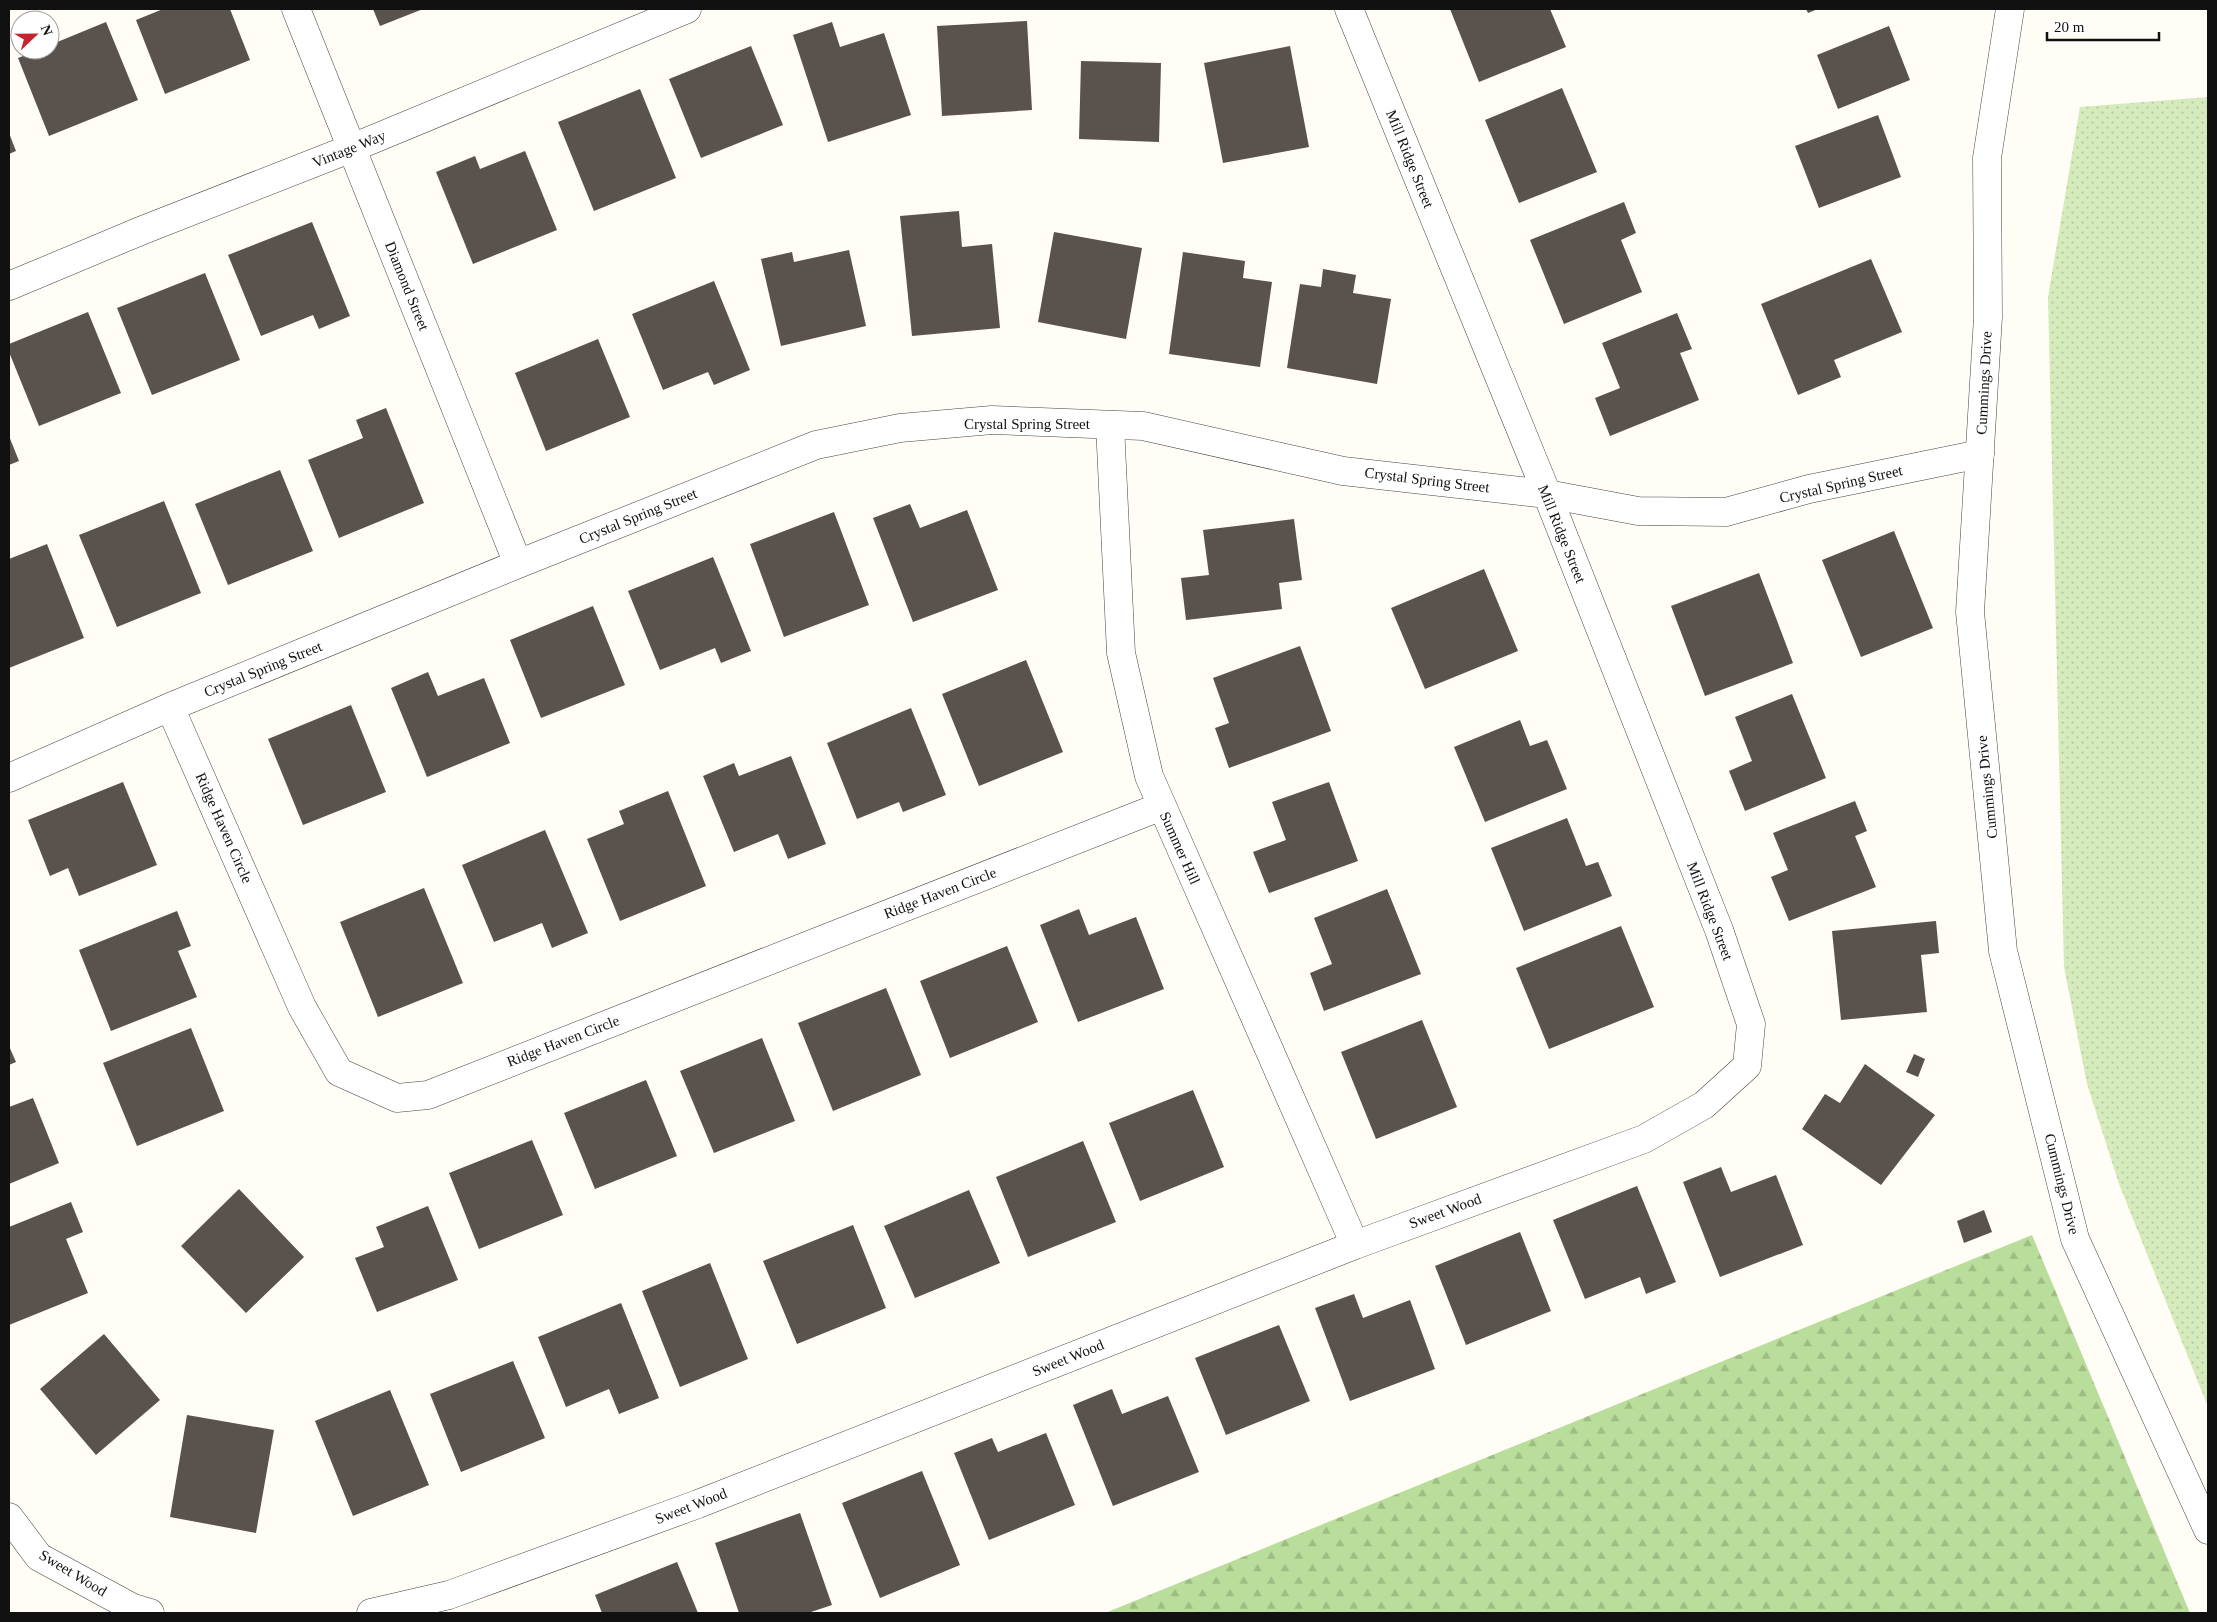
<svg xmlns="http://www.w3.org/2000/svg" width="2217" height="1622" viewBox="0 0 2217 1622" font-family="'Times New Roman',serif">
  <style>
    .grass { fill: url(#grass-dots) }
    .forest { fill: url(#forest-firs) }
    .building { fill: #5a524d }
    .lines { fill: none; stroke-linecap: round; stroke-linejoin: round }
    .minor-casing { stroke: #444; stroke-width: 29 }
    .tertiary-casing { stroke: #444; stroke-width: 29 }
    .minor { stroke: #fff; stroke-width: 28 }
    .tertiary { stroke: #fff; stroke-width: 28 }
    .labels { text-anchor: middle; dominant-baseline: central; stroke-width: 5; stroke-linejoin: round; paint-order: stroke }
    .street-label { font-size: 15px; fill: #111; stroke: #fff }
  </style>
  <defs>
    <pattern id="grass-dots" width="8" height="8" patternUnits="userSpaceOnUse" patternTransform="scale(1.25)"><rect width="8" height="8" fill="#d5ebbc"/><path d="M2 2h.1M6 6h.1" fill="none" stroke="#b6c8a1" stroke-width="1.8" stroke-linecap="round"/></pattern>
    <pattern id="forest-firs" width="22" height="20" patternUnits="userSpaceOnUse" patternTransform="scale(1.25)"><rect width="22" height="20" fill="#b9dd9b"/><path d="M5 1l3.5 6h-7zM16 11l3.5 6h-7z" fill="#9ebd84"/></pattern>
  </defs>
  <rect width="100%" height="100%" fill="#fffdf5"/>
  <!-- grass -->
  <path class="grass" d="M2208 97V1407L2119 1184 2087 1084 2064 967 2048 297 2080 107Z"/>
  <!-- forest -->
  <path class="forest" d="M2032 1235 2190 1613H1105Z"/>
  <!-- building -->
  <path class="building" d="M163 9H230L250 60 165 94 136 20Z
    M373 9H423L380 26Z
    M1450 9H1550L1566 47 1479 82Z
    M1806 9H1818L1808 13Z
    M1027 21 1032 110 942 116 937 26Z
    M106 22 138 100 49 136 18 58 38 50H50V45Z
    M832 22 840 47 884 33 911 115 828 142 793 35Z
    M1889 26 1910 80 1838 109 1817 55Z
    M751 46 783 125 701 158 669 79Z
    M1290 46 1309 147 1223 163 1204 63Z
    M1081 61 1161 63 1159 142 1079 139Z
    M1562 88 1597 172 1519 203 1485 120Z
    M640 89 676 178 594 211 558 122Z
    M1878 115 1901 177 1819 208 1795 146Z
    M9 133 16 151 9 154Z
    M525 151 557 230 473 264 436 172 475 156 480 169Z
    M1624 202 1636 233 1621 240 1642 292 1564 324 1530 240Z
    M959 211 962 247 992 244 1000 328 912 336 900 216Z
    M312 222 350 316 319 329 313 315 261 336 228 255Z
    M1054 232 1142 248 1126 339 1038 322Z
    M849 250 866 326 781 346 761 259 792 252 794 262Z
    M1183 252 1245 261 1243 278 1272 282 1260 367 1169 354Z
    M1871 259 1902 332 1834 360 1841 377 1798 395 1761 304Z
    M1323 269 1356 275 1353 293 1391 299 1377 384 1287 368 1300 284 1321 287Z
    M205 273 240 360 152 395 117 308Z
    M714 281 750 370 714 385 708 372 663 390 632 314Z
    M88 312 121 393 39 426 9 352V344Z
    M1677 313 1692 349 1680 353 1699 400 1610 436 1595 398 1620 388 1602 343Z
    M598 339 630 417 546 451 515 373Z
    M386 408 424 503 339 538 308 460 363 438 356 420Z
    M9 436 19 461 9 465Z
    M280 470 313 551 228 585 195 504Z
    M164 501 201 593 117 627 79 535Z
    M910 504 920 528 967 510 998 590 913 622 873 518Z
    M834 512 869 605 784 637 750 544Z
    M1294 519 1302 580 1279 583 1282 609 1186 620 1181 578 1209 575 1203 530Z
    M1894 531 1933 628 1861 657 1822 560Z
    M47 544 84 638 9 668V559Z
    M713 557 751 651 721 663 715 648 660 670 628 591Z
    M1484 569 1518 651 1425 689 1391 608Z
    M1759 573 1793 663 1705 696 1671 606Z
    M593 606 625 685 541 718 510 640Z
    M1300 646 1331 731 1229 768 1215 728 1229 723 1213 678Z
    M1026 660 1063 752 979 786 942 694Z
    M428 672 438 696 484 678 510 743 427 777 391 688Z
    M1792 694 1826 778 1745 811 1729 771 1752 761 1735 717Z
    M351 705 386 792 303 825 268 739Z
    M911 708 946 795 903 812 899 802 857 819 827 743Z
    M1520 720 1530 746 1547 740 1567 789 1485 822 1454 747Z
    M791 756 826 844 788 859 778 834 734 852 703 776 734 763 739 776Z
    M123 782 157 865 79 896 68 868 50 876 28 820Z
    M1329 782 1358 861 1269 893 1253 852 1286 840 1272 802Z
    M668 791 706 886 620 921 587 839 624 824 619 811Z
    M1855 801 1867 831 1855 836 1876 887 1789 921 1771 877 1788 870 1773 833Z
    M1567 818 1586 866 1598 862 1612 896 1524 931 1491 848Z
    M545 830 588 933 552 948 542 923 494 942 462 865Z
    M424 888 463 983 378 1017 340 922Z
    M1387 889 1421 974 1324 1011 1310 973 1332 964 1314 918Z
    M1079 909 1089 935 1136 917 1164 989 1078 1022 1040 925Z
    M177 911 191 946 178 951 197 997 111 1031 79 950Z
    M1936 921 1939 953 1921 955 1927 1012 1841 1020 1832 931Z
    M1621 926 1654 1007 1549 1049 1516 968Z
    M1007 946 1038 1022 950 1058 920 981Z
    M886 988 921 1075 833 1111 798 1023Z
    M1422 1020 1457 1107 1376 1139 1341 1052Z
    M191 1028 224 1111 137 1146 103 1063Z
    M762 1038 795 1121 714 1153 680 1071Z
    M9 1046 16 1062 9 1065Z
    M1914 1054 1925 1059 1918 1077 1906 1072Z
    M1865 1064 1935 1115 1881 1185 1802 1129 1825 1094 1840 1103Z
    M646 1080 677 1156 595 1189 564 1113Z
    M1193 1090 1224 1167 1140 1201 1109 1123Z
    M33 1098 59 1163 9 1184V1107Z
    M532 1140 563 1215 479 1249 449 1173Z
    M1083 1141 1116 1222 1028 1257 996 1177Z
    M1721 1167 1731 1192 1776 1175 1803 1245 1720 1277 1683 1182Z
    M1637 1186 1676 1282 1646 1294 1640 1277 1585 1299 1553 1220Z
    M239 1189 304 1257 246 1313 181 1246Z
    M969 1190 1000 1263 915 1298 884 1226Z
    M71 1202 83 1232 66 1239 88 1293 9 1325V1227Z
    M428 1206 458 1280 377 1312 355 1258 384 1247 376 1227Z
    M1984 1210 1992 1232 1964 1243 1957 1221Z
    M853 1225 886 1308 797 1344 763 1261Z
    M1520 1232 1551 1311 1466 1345 1435 1266Z
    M710 1263 748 1359 680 1387 642 1291Z
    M1354 1294 1363 1318 1410 1300 1435 1369 1350 1401 1315 1308Z
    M621 1303 659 1398 619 1414 609 1389 566 1407 538 1337Z
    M1279 1325 1310 1401 1226 1435 1195 1358Z
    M104 1334 160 1400 96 1455 40 1389Z
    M513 1361 545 1438 461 1472 430 1394Z
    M1112 1389 1122 1414 1168 1396 1199 1472 1113 1506 1073 1405Z
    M390 1390 429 1485 353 1516 315 1421Z
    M187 1415 274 1430 256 1533 170 1517Z
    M1046 1433 1075 1505 989 1540 954 1453 992 1438 998 1452Z
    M922 1471 960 1565 880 1598 842 1503Z
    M800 1513 832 1605 808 1613H739L715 1543Z
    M677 1562 698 1613H602L595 1595Z"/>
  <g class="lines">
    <!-- minor casing -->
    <g class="minor-casing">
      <path id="minor" d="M296 9 518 564
        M9 286 143 230 352 148 687 9
        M1110 425 1121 653 1149 776 1355 1245
        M170 707 302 1007 339 1072 397 1098 428 1095 1162 806
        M9 778 170 707 518 564 816 445 900 428 992 420 1143 426 1343 471 1547 494 1638 511 1726 512 1809 489 1980 454
        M9 1517 39 1557 133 1608 150 1613
        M371 1613 449 1595 698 1504 1355 1245 1644 1139 1704 1105 1747 1066 1751 1024 1719 930 1547 494 1349 9"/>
    </g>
    <!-- tertiary casing -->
    <g class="tertiary-casing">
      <path id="tertiary" d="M2010 9 1987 158 1988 317 1970 612 2003 951 2075 1239 2208 1530"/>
    </g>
    <!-- minor -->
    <use href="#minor" class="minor"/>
    <!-- tertiary -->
    <use href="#tertiary" class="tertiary"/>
  </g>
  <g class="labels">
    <!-- street labels -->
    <g class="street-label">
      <text transform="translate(349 149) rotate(-22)">Vintage Way</text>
      <text transform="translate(1410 159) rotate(68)">Mill Ridge Street</text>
      <text transform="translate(407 286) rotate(68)">Diamond Street</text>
      <text transform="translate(1984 383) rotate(-87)">Cummings Drive</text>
      <text x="1027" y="424">Crystal Spring Street</text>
      <text transform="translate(1427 480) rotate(7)">Crystal Spring Street</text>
      <text transform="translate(1841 484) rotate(-13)">Crystal Spring Street</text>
      <text transform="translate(638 516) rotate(-22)">Crystal Spring Street</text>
      <text transform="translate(1562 534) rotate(68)">Mill Ridge Street</text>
      <text transform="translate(263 669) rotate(-22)">Crystal Spring Street</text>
      <text transform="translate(1987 787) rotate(-96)">Cummings Drive</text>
      <text transform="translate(224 828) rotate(66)">Ridge Haven Circle</text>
      <text transform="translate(1180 848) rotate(66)">Summer Hill</text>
      <text transform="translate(940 893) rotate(-21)">Ridge Haven Circle</text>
      <text transform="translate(1710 911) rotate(69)">Mill Ridge Street</text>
      <text transform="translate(563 1041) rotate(-21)">Ridge Haven Circle</text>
      <text transform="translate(2062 1184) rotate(76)">Cummings Drive</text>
      <text transform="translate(1445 1211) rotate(-20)">Sweet Wood</text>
      <text transform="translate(1068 1358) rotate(-22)">Sweet Wood</text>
      <text transform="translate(691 1506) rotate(-21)">Sweet Wood</text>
      <text transform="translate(73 1573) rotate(31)">Sweet Wood</text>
    </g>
  </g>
  <!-- border -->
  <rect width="2217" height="1622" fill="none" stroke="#111111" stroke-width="20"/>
  <!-- north arrow -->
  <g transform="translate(35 35) rotate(68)"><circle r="24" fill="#ffffff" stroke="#a0a0a0"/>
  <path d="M0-4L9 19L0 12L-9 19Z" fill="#c5252c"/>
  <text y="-8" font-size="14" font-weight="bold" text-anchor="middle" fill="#111111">N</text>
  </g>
  <!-- scale -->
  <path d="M2047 32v8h112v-8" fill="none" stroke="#111111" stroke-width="2.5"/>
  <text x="2054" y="32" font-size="15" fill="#111111" stroke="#ffffff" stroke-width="4" paint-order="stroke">20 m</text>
</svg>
